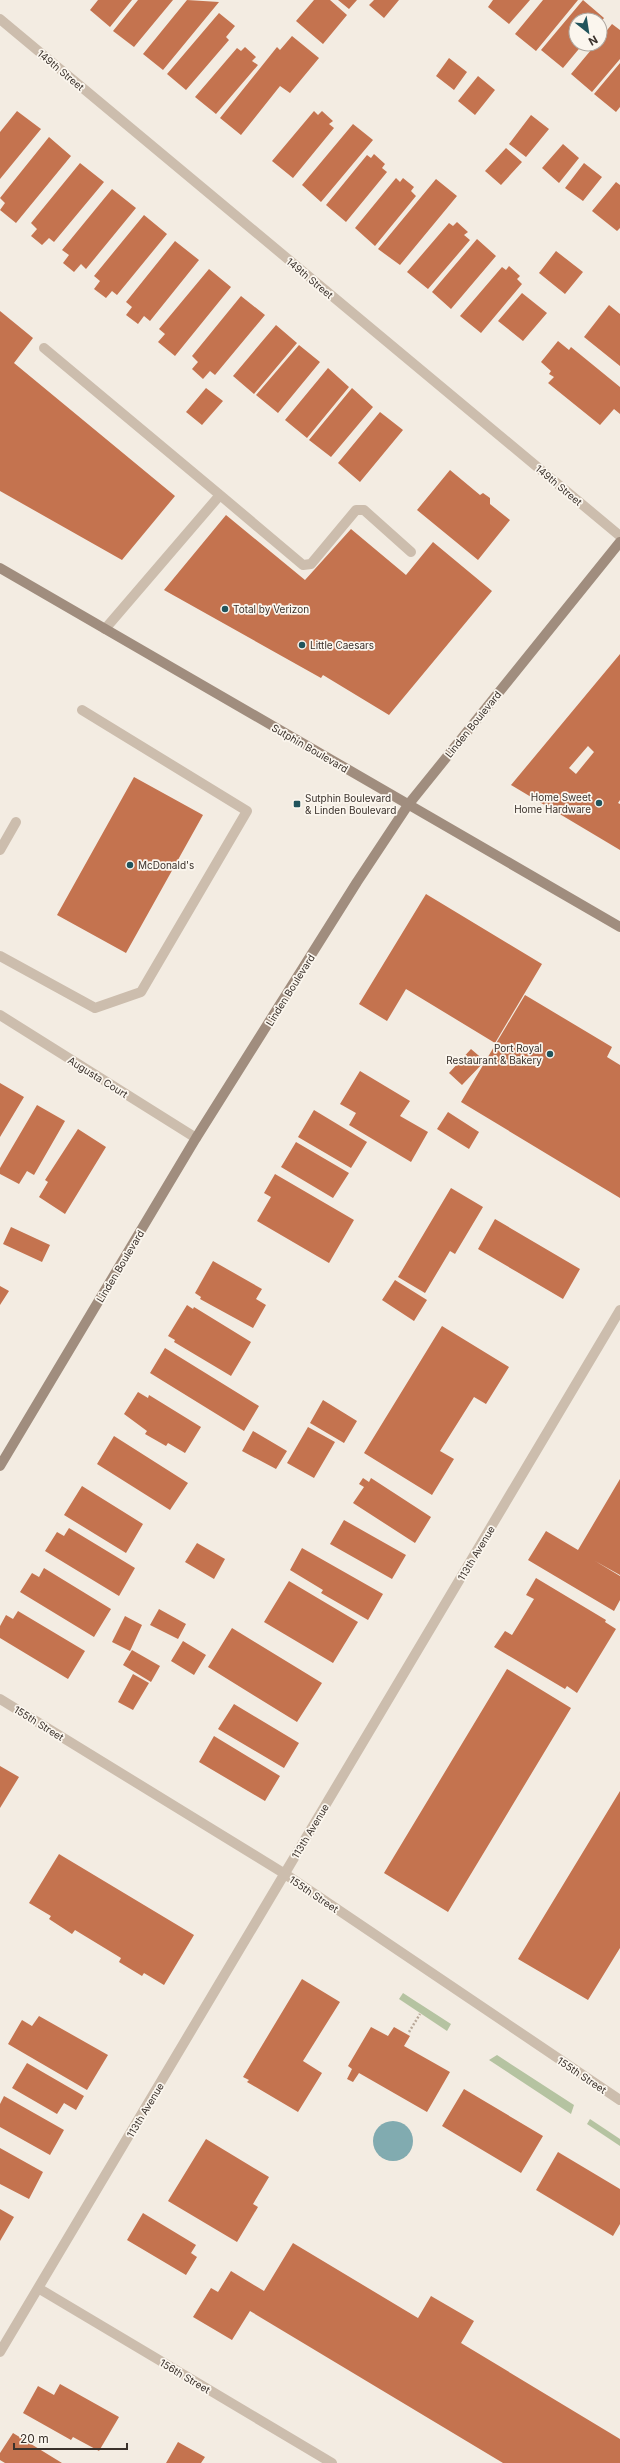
<svg xmlns="http://www.w3.org/2000/svg" width="620" height="2463" viewBox="0 0 620 2463" font-family="Inter,sans-serif">
  <style>
    .green { fill: #b5c3a1 }
    .water { fill: #81abb0 }
    .building { fill: #c4734f; fill-rule: evenodd }
    .lines { fill: none; stroke-linecap: round; stroke-linejoin: round }
    .path { stroke: #b8a797; stroke-width: 2.5; stroke-dasharray: 2 2; stroke-linecap: butt }
    .service { stroke: #ccbdad; stroke-width: 10 }
    .minor { stroke: #ccbdad; stroke-width: 10 }
    .secondary { stroke: #a08d7e; stroke-width: 10 }
    .poi-dot { fill: #21545c; stroke: #fbf6ee; stroke-width: 1.5 }
    .labels { text-anchor: middle; dominant-baseline: central; stroke-width: 3.5; stroke-linejoin: round; paint-order: stroke }
    .street-label { font-size: 10px; fill: #3a312b; stroke: #fbf6ee }
    .poi-label { font-size: 10px; fill: #3a312b; stroke: #fbf6ee; text-anchor: start }
  </style>
  <rect width="100%" height="100%" fill="#f3ece2"/>
  <!-- green -->
  <path class="green" d="M403 1993 451 2024 447 2031 399 1999Z
    M497 2055 574 2105 571 2114 489 2060Z
    M590 2119 620 2139V2146L587 2124Z"/>
  <!-- water -->
  <path class="water" d="M373 2141a20 20 0 1 1 40 0a20 20 0 1 1-40 0Z"/>
  <!-- building -->
  <path class="building" d="M98 0H132L110 27 90 10Z
    M138 0H173L134 47 113 31Z
    M187 0 219 2 163 70 143 54Z
    M314 0H330L347 15 323 44 296 21Z
    M338 0H357L349 9Z
    M374 0H399L384 18 369 5Z
    M493 0H530L509 24 488 7Z
    M543 0H578L536 51 515 34Z
    M583 0 604 18 600 23V20H576V44H583L563 68 541 50Z
    M219 13 235 26 226 37 229 40 186 90 167 74Z
    M612 24 620 30V59L592 92 571 74 596 44H600V39Z
    M292 36 319 58 290 93 280 86 241 135 220 118 277 47 280 50Z
    M245 47 256 57 252 61 258 65 216 114 195 97 237 48 241 51Z
    M449 58 467 72 454 90 436 76Z
    M620 63V107L616 112 594 94Z
    M478 76 495 90 475 115 458 101Z
    M17 111 41 129 0 179V132Z
    M314 111 318 115 322 111 333 121 329 124 334 128 293 178 272 161Z
    M531 115 549 129 526 157 509 144Z
    M353 124 373 140 321 202 302 185Z
    M49 137 71 156 16 223 0 210 5 203 0 198Z
    M563 144 579 158 559 183 542 168Z
    M506 148 522 162 501 185 485 171Z
    M374 154 385 164 382 168 387 172 346 222 326 205 367 155 371 158Z
    M80 163 104 182 54 242 49 238 42 245 31 236 37 229 31 223Z
    M584 163 602 177 583 201 565 188Z
    M396 178 400 182 403 178 414 187 411 191 416 196 375 246 355 228Z
    M436 179 457 196 400 265 378 249Z
    M616 182 620 185V228L617 231 592 211Z
    M112 189 136 208 86 269 81 264 74 272 63 263 69 255 62 250Z
    M144 215 167 234 117 295 112 291 106 298 94 289 100 281 94 276Z
    M457 222 468 232 464 235 470 240 428 289 407 272 449 223 453 226Z
    M477 239 496 256 451 309 432 292Z
    M175 241 199 260 150 321 144 316 138 324 126 315 132 307 126 302Z
    M556 251 583 272 565 294 539 273Z
    M509 266 520 276 517 279 522 284 481 333 460 316 502 267 506 270Z
    M209 269 231 287 175 356 158 342 165 334 159 329Z
    M522 293 547 313 523 341 498 321Z
    M241 296 265 315 215 375 210 371 203 379 192 369 198 362 192 356Z
    M609 305 620 314V366L584 337Z
    M0 311 33 338 14 363 175 496 122 560 0 491Z
    M276 325 297 343 254 394 233 376Z
    M558 341 569 350 571 347 620 387V414L614 409 600 425 548 383 554 377 549 374 551 371 541 362Z
    M299 345 320 362 278 413 256 395Z
    M328 368 349 387 307 438 285 420Z
    M206 388 223 401 202 425 186 412Z
    M352 388 373 407 331 457 309 440Z
    M380 412 403 430 360 482 338 463Z
    M450 470 480 495 483 493 490 498V504L510 520 478 560 417 510Z
    M226 515 305 580 351 529 406 575 433 542 492 591 389 715 323 675 321 678 164 590Z
    M620 654V800L618 803 620 804V850L511 785ZM588 746 594 752 576 774 569 768Z
    M134 777 203 815 126 953 57 915Z
    M426 894 542 964 495 1043 406 989 387 1021 359 1004Z
    M525 995 612 1047 607 1057 620 1065V1198L461 1102Z
    M471 1049 485 1061 462 1085 449 1073Z
    M360 1071 410 1101 400 1116 428 1132 411 1162 349 1125 356 1113 340 1104Z
    M0 1083 24 1097 0 1137Z
    M37 1105 65 1121 34 1175 27 1171 19 1184 0 1174V1168Z
    M314 1110 367 1142 351 1168 298 1137Z
    M448 1112 479 1132 469 1149 437 1129Z
    M78 1129 106 1147 65 1214 39 1197 48 1182 45 1180Z
    M296 1142 349 1173 333 1198 281 1167Z
    M275 1174 354 1220 329 1263 257 1221 271 1197 264 1193Z
    M451 1188 483 1207 455 1254 450 1251 425 1293 398 1277Z
    M495 1219 580 1269 563 1299 478 1249Z
    M11 1227 50 1245 42 1262 3 1244Z
    M213 1261 262 1289 256 1299 266 1305 253 1328 200 1299 201 1297 195 1293Z
    M395 1280 427 1300 414 1321 382 1300Z
    M0 1286 9 1291 0 1305Z
    M187 1305 193 1309 194 1307 251 1342 231 1376 174 1342 175 1340 168 1336Z
    M442 1326 509 1367 486 1404 474 1397 440 1451 454 1459 432 1495 364 1453Z
    M165 1348 259 1406 244 1431 150 1373Z
    M138 1392 148 1398 149 1395 201 1427 185 1453 168 1443 166 1446 145 1434 147 1431 124 1414Z
    M323 1400 357 1421 344 1443 310 1423Z
    M308 1427 335 1442 314 1478 287 1463Z
    M253 1431 287 1451 276 1469 242 1451Z
    M114 1436 188 1483 170 1510 97 1464Z
    M363 1478 369 1482 371 1478 431 1517 415 1543 353 1503 364 1487 359 1484Z
    M620 1479V1575L595 1561 620 1576V1600L614 1611 528 1560 546 1531 578 1550Z
    M82 1486 143 1524 126 1553 64 1515Z
    M344 1520 406 1555 392 1579 330 1544Z
    M69 1528 135 1568 119 1596 45 1551 57 1532 64 1536Z
    M197 1543 225 1559 214 1579 185 1562Z
    M302 1548 383 1594 368 1620 321 1593 323 1590 290 1570Z
    M44 1568 111 1609 94 1637 20 1592 32 1573 39 1577Z
    M536 1578 606 1620 605 1622 616 1629 577 1693 567 1686 565 1689 494 1647 505 1631 512 1635 534 1599 526 1595Z
    M289 1581 358 1622 333 1663 264 1622Z
    M159 1609 186 1624 178 1639 150 1625Z
    M18 1611 85 1651 68 1679 0 1638V1626L6 1615 13 1619Z
    M125 1616 142 1625 130 1651 112 1642Z
    M232 1628 322 1683 297 1722 208 1667Z
    M183 1641 206 1655 194 1675 171 1661Z
    M132 1650 160 1666 151 1682 123 1665Z
    M507 1669 571 1708 448 1912 384 1873Z
    M133 1674 149 1683 133 1710 118 1702Z
    M234 1704 299 1743 284 1768 218 1729Z
    M214 1736 280 1776 265 1801 199 1762Z
    M0 1766 19 1777 0 1808Z
    M620 1791V1948L588 2000 518 1959Z
    M59 1854 194 1935 164 1985 144 1973 142 1976 119 1962 121 1958 75 1930 72 1934 49 1919 51 1916 29 1903Z
    M302 1979 340 2002 303 2061 322 2073 298 2112 247 2082 249 2080 243 2077Z
    M39 2016 108 2055 87 2090 8 2044 22 2020 32 2026Z
    M371 2027 388 2036 394 2027 410 2036 404 2046 450 2072 427 2112 359 2073 353 2082 347 2079 352 2069 348 2066Z
    M27 2063 84 2096 76 2110 64 2103 57 2114 12 2088Z
    M464 2089 543 2136 521 2173 442 2126Z
    M4 2096 64 2130 50 2155 0 2127V2104Z
    M206 2139 269 2177 253 2204 258 2207 237 2242 168 2201Z
    M0 2148 43 2172 29 2199 0 2184Z
    M558 2152 620 2189V2224L613 2236 536 2190Z
    M0 2209 14 2217 0 2241Z
    M143 2213 196 2245 191 2253 197 2257 186 2275 127 2240Z
    M293 2243 418 2318 431 2296 474 2321 461 2343 620 2439V2463H503L250 2311 232 2340 193 2317 211 2288 218 2292 231 2271 264 2291Z
    M60 2384 119 2417 99 2451 73 2437 71 2440 23 2413 38 2386 54 2395Z
    M13 2433 62 2463H5L0 2460V2453Z
    M178 2442 205 2457 201 2463H166Z"/>
  <g class="lines">
    <!-- path -->
    <path class="path" d="M409 2032 420 2014"/>
    <!-- service -->
    <path class="service" d="M44 348 220 495
      M105 629 220 495 303 565 311 564 356 510H364L411 552
      M0 850 16 822
      M0 956 95 1008 141 992 247 811 82 710"/>
    <!-- minor -->
    <path class="minor" d="M0 19 620 536
      M0 1015 196 1138
      M0 1699 285 1874 620 2100
      M38 2288 332 2463
      M0 2352 620 1310"/>
    <!-- secondary -->
    <path class="secondary" d="M0 568 620 927
      M0 1466 196 1138 357 882 408 805 620 542"/>
  </g>
  <!-- markers -->
  <g class="poi-dot">
    <circle cx="225" cy="609" r="4"/>
    <circle cx="302" cy="645" r="4"/>
    <circle cx="599" cy="803" r="4"/>
    <rect x="293" y="800" width="8" height="8" rx="2"/>
    <circle cx="130" cy="865" r="4"/>
    <circle cx="550" cy="1054" r="4"/>
  </g>
  <g class="labels">
    <!-- street labels -->
    <g class="street-label">
      <text transform="translate(61 70) rotate(40)">149th Street</text>
      <text transform="translate(310 278) rotate(40)">149th Street</text>
      <text transform="translate(559 485) rotate(40)">149th Street</text>
      <text transform="translate(473 724) rotate(-51)">Linden Boulevard</text>
      <text transform="translate(310 748) rotate(30)">Sutphin Boulevard</text>
      <text transform="translate(290 990) rotate(-58)">Linden Boulevard</text>
      <text transform="translate(98 1077) rotate(32)">Augusta Court</text>
      <text transform="translate(120 1266) rotate(-59)">Linden Boulevard</text>
      <text transform="translate(476 1553) rotate(-59)">113th Avenue</text>
      <text transform="translate(39 1723) rotate(32)">155th Street</text>
      <text transform="translate(310 1831) rotate(-59)">113th Avenue</text>
      <text transform="translate(314 1894) rotate(34)">155th Street</text>
      <text transform="translate(582 2075) rotate(34)">155th Street</text>
      <text transform="translate(145 2110) rotate(-59)">113th Avenue</text>
      <text transform="translate(185 2376) rotate(31)">156th Street</text>
    </g>
    <!-- poi labels -->
    <g class="poi-label">
      <text x="233" y="609">Total by Verizon</text>
      <text x="310" y="645">Little Caesars</text>
      <text x="591" y="797" text-anchor="end">Home Sweet<tspan x="591" dy="12">Home Hardware</tspan></text>
      <text x="305" y="798">Sutphin Boulevard<tspan x="305" dy="12">&amp; Linden Boulevard</tspan></text>
      <text x="138" y="865">McDonald's</text>
      <text x="542" y="1048" text-anchor="end">Port Royal<tspan x="542" dy="12">Restaurant &amp; Bakery</tspan></text>
    </g>
  </g>
  <!-- north arrow -->
  <g transform="translate(588 32) rotate(150)"><circle r="19" fill="#fbf6ee" stroke="#aea7a0"/>
  <path d="M0-3L7 15L0 10L-7 15Z" fill="#21545c"/>
  <text y="-6" font-size="11" font-weight="bold" text-anchor="middle" fill="#3a312b">N</text>
  </g>
  <!-- scale -->
  <path d="M14 2443v6h113v-6" fill="none" stroke="#3a312b" stroke-width="2"/>
  <text x="20" y="2443" font-size="12" fill="#3a312b" stroke="#fbf6ee" stroke-width="3" paint-order="stroke">20 m</text>
</svg>
